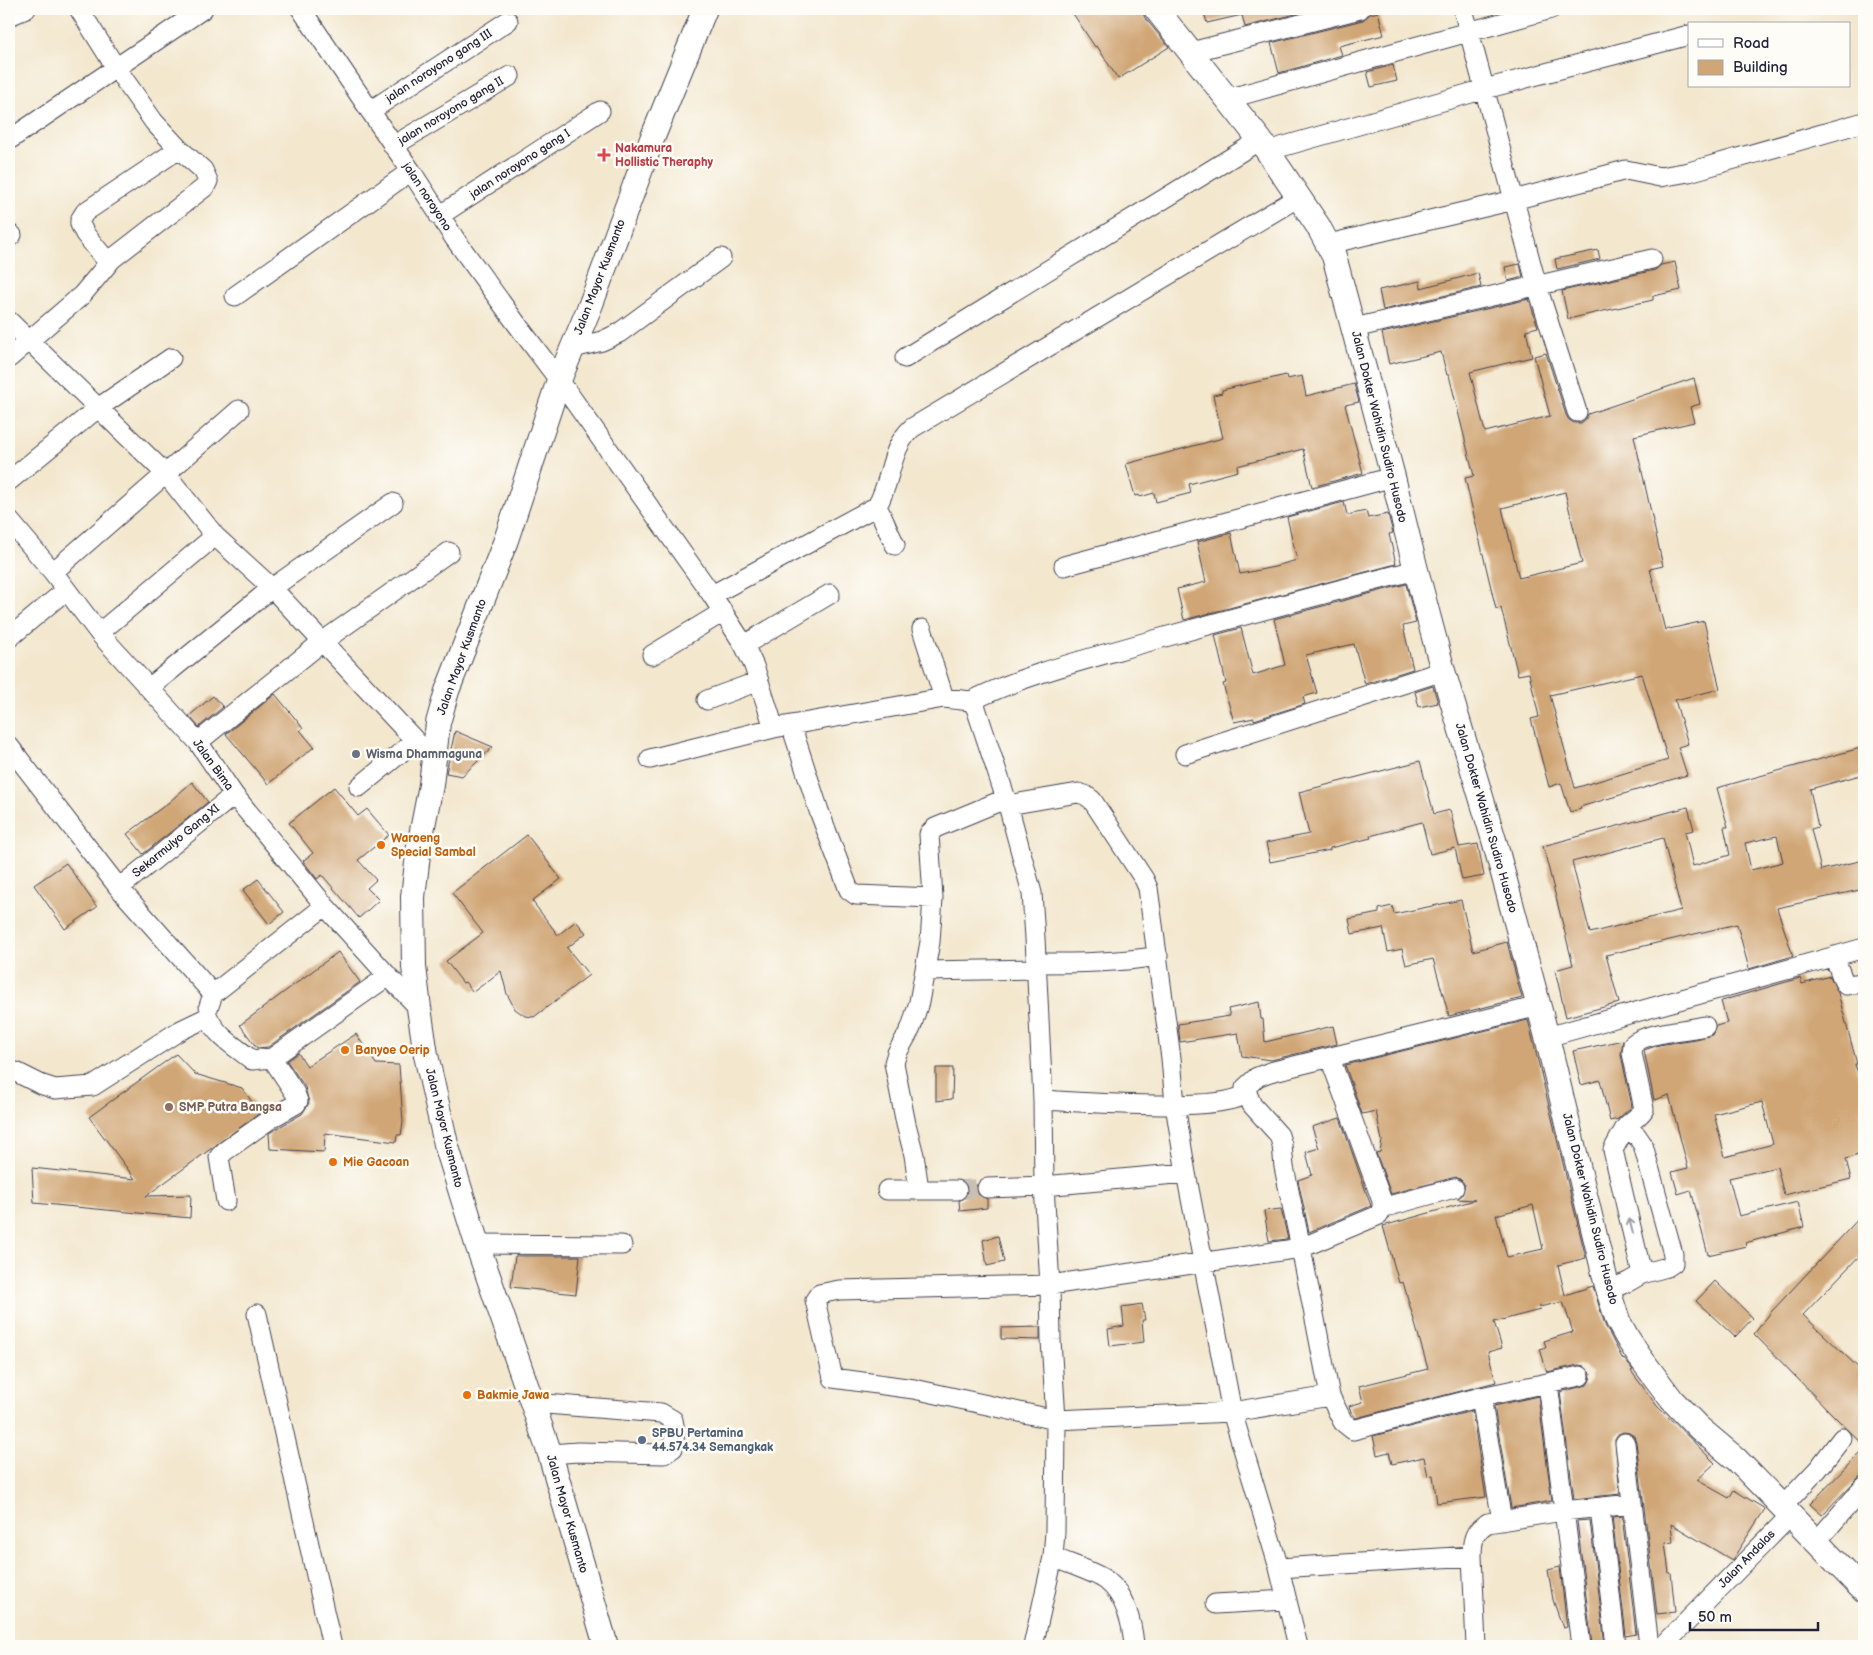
<svg xmlns="http://www.w3.org/2000/svg" width="1873" height="1655" viewBox="0 0 1873 1655" font-family="'Balsamiq Sans',sans-serif">
  <style>
    .building { fill: #d0a676; fill-rule: evenodd }
    .lines { fill: none; stroke-linecap: round; stroke-linejoin: round }
    .minor-tunnel { stroke: #c9c0b1; stroke-width: 19; stroke-dasharray: 19 9; stroke-linecap: butt }
    .minor-casing { stroke: #414051; stroke-width: 21 }
    .major-casing { stroke: #414051; stroke-width: 26 }
    .minor { stroke: #fff; stroke-width: 19 }
    .major { stroke: #fff; stroke-width: 24 }
    .oneway { stroke: #9c9ca7 }
    .health-dot { fill: #e0444e; stroke: #fdfcf7; stroke-width: 2 }
    .worship-dot { fill: #6b7280; stroke: #fdfcf7; stroke-width: 2 }
    .food-dot { fill: #e8710a; stroke: #fdfcf7; stroke-width: 2 }
    .education-dot { fill: #8d6e63; stroke: #fdfcf7; stroke-width: 2 }
    .service-dot { fill: #5c6f8a; stroke: #fdfcf7; stroke-width: 2 }
    .labels { text-anchor: middle; dominant-baseline: central; stroke-width: 5; stroke-linejoin: round; paint-order: stroke }
    .street-label { font-size: 12px; fill: #22223b; stroke: #fdfcf7 }
    .health-label { font-size: 12px; font-weight: bold; fill: #be3a42; stroke: #fdfcf7; text-anchor: start }
    .worship-label { font-size: 12px; font-weight: bold; fill: #5b616d; stroke: #fdfcf7; text-anchor: start }
    .food-label { font-size: 12px; font-weight: bold; fill: #c56008; stroke: #fdfcf7; text-anchor: start }
    .education-label { font-size: 12px; font-weight: bold; fill: #785e54; stroke: #fdfcf7; text-anchor: start }
    .service-label { font-size: 12px; font-weight: bold; fill: #4e5e75; stroke: #fdfcf7; text-anchor: start }
  </style>
  <rect width="100%" height="100%" fill="#fdfcf7"/>
  <filter id="ink" filterUnits="userSpaceOnUse"><feTurbulence type="fractalNoise" baseFrequency=".02" numOctaves="2"/><feDisplacementMap in="SourceGraphic" scale="10" xChannelSelector="R" yChannelSelector="G"/><feConvolveMatrix kernelMatrix="1 2 1 2 8 2 1 2 1" color-interpolation-filters="sRGB"/></filter>
  <filter id="wash" filterUnits="userSpaceOnUse"><feTurbulence type="fractalNoise" baseFrequency=".0096" numOctaves="4" result="noise"/><feDisplacementMap in="SourceGraphic" scale="20" xChannelSelector="R" yChannelSelector="G"/><feGaussianBlur stdDeviation="1.12" result="paint"/><feColorMatrix in="noise" values="0 0 0 0 0 0 0 0 0 0 0 0 0 0 0 0 0 1.4 0 .05"/><feComposite in="paint" operator="in"/></filter>
  <g filter="url(#wash)">
    <rect width="100%" height="100%" fill="#f3e7ce"/>
    <g id="blocks">
      <!-- building -->
      <path class="building" d="M1070 9H1141L1145 18 1169 47 1118 79 1097 46 1095 47Z
        M1203 9H1315L1245 27 1242 15 1207 23Z
        M1378 12 1384 35 1339 46 1342 55 1279 73 1271 43 1363 20 1370 14Z
        M1393 65 1397 81 1371 87 1367 72Z
        M1598 250 1600 259 1557 269 1555 259Z
        M1675 262 1681 290 1653 296V300L1568 319 1562 291 1655 270 1661 265Z
        M1520 264 1523 277 1508 281 1505 267Z
        M1478 273 1481 287 1383 310 1379 290 1420 281 1421 288Z
        M1529 299 1538 327 1526 330 1532 357 1470 372 1485 432 1550 416 1534 356 1546 353 1566 415 1569 420 1574 423H1581L1586 419 1588 414 1694 378 1700 404 1690 407 1694 422 1634 436 1663 566 1650 569 1665 630 1704 621 1720 689 1675 700 1688 744 1678 747 1687 775 1580 807 1581 809 1570 812 1561 783 1549 787 1531 719 1539 717 1529 673 1518 675 1501 608 1496 609 1465 478 1474 476 1449 375H1447L1441 352 1389 364 1382 333ZM1565 492 1582 563 1519 578 1502 508ZM1642 674 1668 760 1575 788 1550 695Z
        M1286 375 1287 379 1302 376 1306 396 1354 384 1359 402 1345 405 1363 473 1312 487 1303 449 1237 466 1238 471 1189 484 1191 493 1156 502 1154 493 1140 497 1139 495 1135 496 1126 464 1223 438 1213 395 1222 393V390Z
        M1344 502 1347 515 1366 511 1368 518 1388 514 1393 533 1389 534 1396 564 1184 620 1177 589 1206 582 1197 542 1231 533 1240 574 1279 566V565L1297 560 1287 517Z
        M1406 584 1416 623 1403 626 1413 669 1365 684 1354 644 1306 655 1317 693 1303 697 1305 704 1254 720V718L1234 722 1223 684 1226 683 1215 635 1241 628 1253 675 1285 665 1274 619Z
        M1433 686 1438 703 1419 707 1415 692Z
        M275 694 303 728 300 730 314 747 268 784 226 734Z
        M213 696 223 707 199 727 189 716Z
        M455 731 493 747 462 776 446 773Z
        M1864 747V774L1810 789 1818 827 1811 829 1821 870 1864 860V889L1777 908 1793 956 1749 969 1737 924 1606 955 1619 1003 1566 1017 1555 970 1573 965 1543 846 1688 807 1694 830 1685 832 1693 866 1730 855 1724 827H1728L1717 788ZM1777 836 1783 862 1751 870 1745 843ZM1663 838 1681 910 1590 933 1572 862Z
        M1420 761 1434 814 1450 810 1459 847 1478 844 1484 876 1462 880 1455 848 1430 854 1422 822 1370 836 1371 838 1330 848V850L1270 862 1266 843 1309 834 1299 792Z
        M192 782 208 802 143 854 127 834 168 803Z
        M334 787 358 816 367 809 389 835 358 860 376 880 367 888 379 900 359 918 322 875 317 879 303 861 313 853 289 823Z
        M527 835 561 879 532 901 558 935 576 921 586 933 567 948 589 975 534 1017 525 1016 515 1009 507 994 501 971 473 992 465 982 463 983 446 961 483 933 452 893Z
        M66 863 97 907 65 929 34 885Z
        M258 879 284 912 269 924 243 890Z
        M1461 900 1473 951 1507 942 1522 998 1449 1016 1433 959 1406 965 1402 949 1388 952 1383 928 1352 934 1349 919 1379 913V909L1392 906 1394 914Z
        M338 952 360 982 268 1047 257 1048 240 1025Z
        M1830 976 1838 993 1857 1064H1855L1864 1093V1153L1846 1159 1851 1179 1784 1195 1777 1167 1729 1178 1739 1216 1798 1202 1804 1227 1745 1243 1746 1246 1708 1255 1691 1190 1678 1194 1672 1172 1688 1168 1669 1095 1654 1100 1644 1050 1659 1045 1700 1038 1712 1035 1716 1026 1727 1023 1721 1001 1800 978 1802 984ZM1762 1102 1773 1144 1725 1157 1714 1114Z
        M1259 1002 1261 1019H1263L1265 1042 1333 1026 1337 1044 1271 1060 1242 1056 1238 1033 1180 1042 1178 1024 1230 1016 1228 1009Z
        M1528 1020 1586 1258 1558 1265 1565 1295 1593 1286 1605 1325 1623 1360 1624 1359 1633 1370 1631 1371 1657 1406 1715 1463 1697 1480 1729 1498 1734 1490 1765 1509 1732 1560 1671 1524 1673 1542 1665 1543 1669 1573H1671L1675 1612 1657 1614 1636 1442 1634 1436 1629 1433 1623 1432 1618 1434 1615 1439 1620 1494 1574 1499 1560 1392 1587 1385 1590 1380 1591 1373 1584 1366 1578 1365 1547 1372 1540 1349 1546 1347 1544 1341 1573 1332 1563 1302 1539 1307 1540 1310 1494 1322 1502 1348 1488 1352 1496 1382 1356 1418 1351 1412 1349 1406 1363 1402 1359 1386 1428 1369 1403 1282 1399 1283 1383 1226 1475 1200 1457 1199 1462 1195 1465 1185 1461 1180 1456 1177 1391 1194 1376 1153 1380 1152 1382 1141 1376 1111 1362 1114 1345 1065ZM1533 1205 1543 1249 1507 1257 1496 1215Z
        M356 1034 376 1064 399 1065 403 1122 401 1135H397L396 1142 325 1133 324 1152 270 1149 269 1133 302 1114 309 1103 305 1087 287 1061 298 1053 307 1066Z
        M1623 1040 1621 1055 1632 1106 1618 1119 1610 1121 1600 1080 1581 1085 1573 1051Z
        M176 1054 195 1074 242 1088 260 1113 146 1196 191 1195 190 1218 34 1203 32 1168 135 1179 89 1117Z
        M936 1068H953L952 1099 936 1101Z
        M1340 1118 1371 1206 1309 1232 1298 1180 1312 1175 1306 1152 1319 1148 1312 1127Z
        M977 1185 978 1194 987 1199V1208L960 1211 959 1201 966 1196 967 1186Z
        M1281 1209 1288 1239 1269 1241 1264 1211Z
        M1864 1213V1251L1803 1315 1864 1373V1445L1835 1417 1754 1334 1771 1312Z
        M998 1236 1004 1262 987 1266 983 1240Z
        M515 1256H580L576 1294 511 1287Z
        M1715 1281 1753 1318 1735 1337 1696 1301Z
        M1142 1304 1145 1320H1142L1144 1342 1110 1346 1108 1329 1124 1326 1122 1307Z
        M1040 1327V1340L1001 1339V1328Z
        M1538 1396 1552 1501 1511 1508 1494 1406Z
        M1472 1411 1486 1497 1437 1503 1433 1475 1428 1476 1424 1457 1392 1464 1389 1452 1377 1455 1373 1436Z
        M1864 1449V1473L1856 1480 1822 1515 1810 1504Z
        M1622 1516 1636 1634 1626 1636 1612 1517Z
        M1590 1520 1605 1645 1598 1646H1592L1577 1521Z
        M1560 1567 1567 1627 1563 1628 1553 1600 1548 1570Z"/>
    </g>
  </g>
  <g filter="url(#ink)">
    <use href="#blocks" fill-opacity="0" stroke="#414051" stroke-width="1"/>
    <g class="lines">
      <!-- minor-tunnel -->
      <path class="minor-tunnel" d="M957 1190 987 1188"/>
      <!-- minor casing -->
      <g class="minor-casing">
        <path id="minor" d="M79 9 116 68 154 122 179 149 85 212 80 220V224L85 234 102 255 112 259
          M301 9 411 171 455 239 516 323 559 380 712 595 744 645 754 666 774 728 944 698 971 701 976 708 1008 805 1032 893 1035 938 1043 1100 1044 1186 1050 1285 1051 1340 1056 1420 1055 1532 1053 1557 1033 1646
          M1463 9 1537 286 1577 412
          M9 16 26 9
          M1191 52 1360 9
          M1227 99 1551 9
          M370 111 508 21
          M9 140 203 9
          M393 146 510 76
          M1267 151 1485 89 1689 35
          M439 216 600 111
          M9 237 12 235
          M1329 244 1514 200 1626 170 1660 177 1689 172 1864 122
          M235 296 411 171
          M9 321 166 474 215 536 272 588 424 750 435 754
          M1354 328 1652 259
          M573 348 602 341 619 333 721 258
          M9 358 82 295 112 259 205 187 208 181 203 170 179 149
          M905 358 1260 140
          M9 481 98 408 171 358
          M877 506 895 545
          M9 520 53 572 99 633 198 742 234 795 325 906 388 976 419 1008
          M1064 566 1393 477
          M53 572 239 410
          M712 595 877 506C892 481 889 449 912 428L1297 198
          M922 629 944 698
          M99 633 215 536
          M9 638 66 590
          M744 645 830 594
          M652 655 723 612
          M149 688 272 588 393 503
          M707 700 759 681
          M971 701C1026 674 1088 659 1147 642 1236 617 1326 593 1416 570
          M791 725 819 811 849 890 856 895 933 898
          M198 742 322 642 449 552
          M9 746 119 888 213 994
          M1185 754 1443 671
          M650 759 774 728
          M359 787 415 741
          M1008 805 1078 793 1085 795 1092 800 1144 879 1148 888 1171 1058 1175 1105 1186 1173 1232 1412 1279 1568 1298 1646
          M119 888 234 795
          M1834 956 1843 980 1846 985 1864 983
          M1035 963C1076 963 1118 963 1158 956
          M925 971 1036 969
          M209 1006 213 994 325 906
          M1547 1037 1864 948
          M9 1072H16L40 1084 55 1089 93 1086 179 1031 208 1017C217 1037 236 1047 252 1060L272 1058 388 976
          M1245 1088 1252 1105 1279 1135 1282 1145 1284 1167 1301 1248 1379 1215 1382 1208V1201L1330 1058
          M1043 1100C1080 1102 1221 1113 1245 1094V1088L1257 1077 1270 1072 1539 1006
          M1625 1128C1630 1121 1641 1116 1644 1109L1632 1053 1633 1044C1644 1033 1689 1030 1705 1026
          M987 1188 1044 1186 1186 1173
          M919 1189 914 1155 906 1124 894 1063 897 1053 911 1028 919 1002 930 942 933 898 929 834 935 828 1005 799
          M887 1190H957
          M226 1201 219 1157 225 1151 273 1117 296 1104 298 1101 295 1093 272 1058
          M1382 1208 1454 1188
          M477 1244 622 1245
          M1301 1248 1330 1396 1232 1412 1056 1420 914 1389 833 1378 815 1300 819 1294 839 1290 1050 1285Z
          M1608 1290 1628 1282 1642 1274 1667 1267 1673 1263V1254L1643 1145 1637 1136 1625 1128 1613 1150 1642 1274
          M257 1314 332 1646
          M1548 1383 1581 1646
          M1330 1396 1343 1422 1353 1430 1481 1397 1580 1376
          M1481 1397 1502 1521
          M533 1403 661 1413 673 1420 675 1431 673 1448 664 1454 578 1452 550 1454
          M1625 1443 1649 1646
          M1782 1507 1818 1469 1842 1438
          M1600 1508 1616 1646
          M1816 1542 1864 1487
          M1472 1556C1472 1541 1474 1530 1488 1523L1563 1511 1632 1504
          M1053 1557C1066 1563 1098 1573 1107 1581 1125 1595 1132 1623 1134 1644
          M1279 1568 1472 1556 1476 1646
          M1215 1604 1285 1600
          M1663 1646 1790 1516"/>
      </g>
      <!-- major casing -->
      <g class="major-casing">
        <path id="major" d="M1156 9 1260 140 1318 226 1334 256 1393 477 1416 570 1443 671 1494 840 1547 1037 1608 1290 1618 1321 1628 1339 1639 1356 1672 1400 1699 1428 1736 1459 1864 1591
          M606 1646 550 1454 477 1244 446 1144 426 1055 419 1008 414 967 413 897 419 846 431 785 438 723 447 691 506 540 559 380 591 304 652 139 705 9"/>
      </g>
      <!-- minor -->
      <use href="#minor" class="minor"/>
      <!-- major -->
      <use href="#major" class="major"/>
    </g>
    <!-- one-way arrows -->
    <defs><path id="oneway-shaft" d="M-6 0H5M1.5-3L5.5 0L1.5 3" fill="none" stroke-width="1.6" stroke-linecap="round" stroke-linejoin="round" transform="scale(1.25)"/></defs>
    <use class="oneway" href="#oneway-shaft" transform="translate(1631 1226) rotate(-104)"/>
  </g>
  <!-- markers -->
  <path class="health-dot" d="M601.5 147.5h5v5h5v5h-5v5h-5v-5h-5v-5h5z"/>
  <circle class="worship-dot" cx="356" cy="754" r="5"/>
  <g class="food-dot">
    <circle cx="381" cy="845" r="5"/>
    <circle cx="345" cy="1050" r="5"/>
    <circle cx="333" cy="1162" r="5"/>
    <circle cx="467" cy="1395" r="5"/>
  </g>
  <circle class="education-dot" cx="169" cy="1107" r="5"/>
  <circle class="service-dot" cx="642" cy="1440" r="5"/>
  <g class="labels">
    <!-- street labels -->
    <g class="street-label">
      <text transform="translate(439 66) rotate(-33)">jalan noroyono gang III</text>
      <text transform="translate(451 111) rotate(-31)">jalan noroyono gang II</text>
      <text transform="translate(520 164) rotate(-33)">jalan noroyono gang I</text>
      <text transform="translate(427 197) rotate(57)">jalan noroyono</text>
      <text transform="translate(600 277) rotate(-69)">Jalan Mayor Kusmanto</text>
      <text transform="translate(1379 427) rotate(76)">Jalan Dokter Wahidin Sudiro Husodo</text>
      <text transform="translate(462 657) rotate(-70)">Jalan Mayor Kusmanto</text>
      <text transform="translate(213 765) rotate(54)">Jalan Bima</text>
      <text transform="translate(1486 818) rotate(74)">Jalan Dokter Wahidin Sudiro Husodo</text>
      <text transform="translate(176 841) rotate(-39)">Sekarmulyo Gang XI</text>
      <text transform="translate(444 1128) rotate(76)">Jalan Mayor Kusmanto</text>
      <text transform="translate(1590 1209) rotate(76)">Jalan Dokter Wahidin Sudiro Husodo</text>
      <text transform="translate(567 1514) rotate(74)">Jalan Mayor Kusmanto</text>
      <text transform="translate(1747 1559) rotate(-46)">Jalan Andalas</text>
    </g>
    <!-- health labels -->
    <g class="health-label">
      <text x="615" y="148">Nakamura<tspan x="615" dy="14">Hollistic Theraphy</tspan></text>
    </g>
    <!-- worship labels -->
    <g class="worship-label">
      <text x="366" y="754">Wisma Dhammaguna</text>
    </g>
    <!-- food labels -->
    <g class="food-label">
      <text x="391" y="838">Waroeng<tspan x="391" dy="14">Special Sambal</tspan></text>
      <text x="355" y="1050">Banyoe Oerip</text>
      <text x="343" y="1162">Mie Gacoan</text>
      <text x="477" y="1395">Bakmie Jawa</text>
    </g>
    <!-- education labels -->
    <g class="education-label">
      <text x="179" y="1107">SMP Putra Bangsa</text>
    </g>
    <!-- service labels -->
    <g class="service-label">
      <text x="652" y="1433">SPBU Pertamina<tspan x="652" dy="14">44.574.34 Semangkak</tspan></text>
    </g>
  </g>
  <!-- margin -->
  <rect width="1873" height="1655" fill="none" stroke="#fdfcf7" stroke-width="30"/>
  <!-- legend -->
  <rect x="1688" y="22" width="162" height="65" fill="#fdfcf7" stroke="#a5a5ac"/>
  <rect x="1698" y="39" width="25" height="8" fill="#ffffff" stroke="#a5a5ac"/>
  <text x="1733" y="48" font-size="15" fill="#22223b">Road</text>
  <rect x="1698" y="60" width="25" height="15" fill="#d0a676" stroke="#a5a5ac"/>
  <text x="1733" y="72" font-size="15" fill="#22223b">Building</text>
  <!-- scale -->
  <path d="M1690 1622v8h128v-8" fill="none" stroke="#22223b" stroke-width="2.5"/>
  <text x="1698" y="1622" font-size="15" fill="#22223b" stroke="#fdfcf7" stroke-width="4" paint-order="stroke">50 m</text>
</svg>
